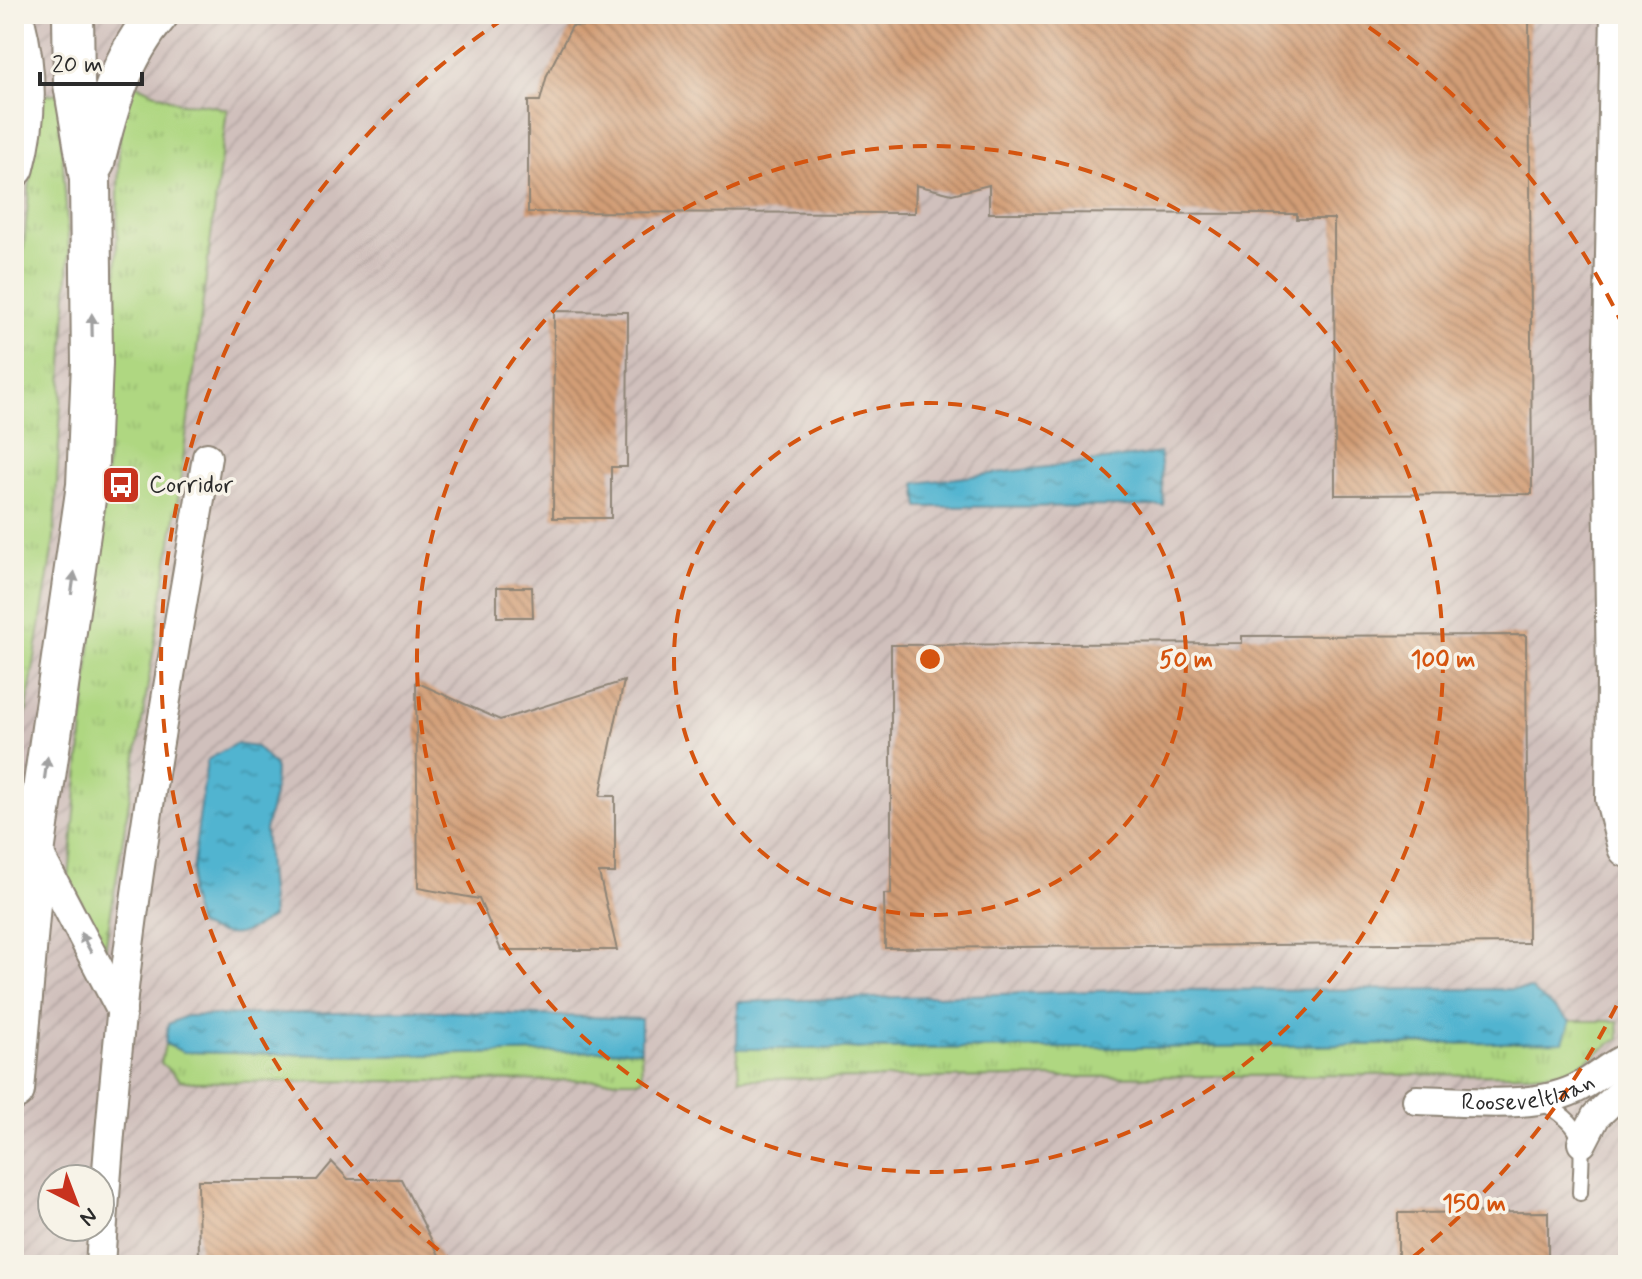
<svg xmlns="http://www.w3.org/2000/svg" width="1642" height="1279" viewBox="0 0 1642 1279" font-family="Mynerve,sans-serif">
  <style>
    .industrial { fill: url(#industrial-furrows); fill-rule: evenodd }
    .grass { fill: url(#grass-tufts); stroke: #6d8156; stroke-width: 2 }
    .water { fill: url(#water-ripples); stroke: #3e707e; stroke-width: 2 }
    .building { fill: url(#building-back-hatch) }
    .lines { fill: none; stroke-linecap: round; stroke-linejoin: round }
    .lane-casing { stroke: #8e8476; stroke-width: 18 }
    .street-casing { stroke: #8e8476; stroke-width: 32 }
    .secondary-casing { stroke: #8e8476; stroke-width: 44 }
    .lane { stroke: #fff; stroke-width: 14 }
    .street { stroke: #fff; stroke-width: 28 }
    .secondary { stroke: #fff; stroke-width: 40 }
    .oneway { fill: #a0a0a0 }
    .ring { fill: none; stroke: #d5540f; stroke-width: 4; stroke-dasharray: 14 10 }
    .labels { text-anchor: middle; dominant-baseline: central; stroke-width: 7; stroke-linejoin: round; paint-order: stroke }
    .poi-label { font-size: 24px; fill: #2b2b2b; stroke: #f7f3e8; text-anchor: start }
    .street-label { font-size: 24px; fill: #2b2b2b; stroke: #f7f3e8 }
    .centre { fill: #d5540f; stroke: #f7f3e8; stroke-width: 4 }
    .ring-label { font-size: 24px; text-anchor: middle; font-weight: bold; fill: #d5540f; stroke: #f7f3e8; stroke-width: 7; stroke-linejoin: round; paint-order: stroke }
  </style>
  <defs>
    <pattern id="industrial-furrows" width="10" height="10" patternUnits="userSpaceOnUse" patternTransform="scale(2)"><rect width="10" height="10" fill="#d0c0bc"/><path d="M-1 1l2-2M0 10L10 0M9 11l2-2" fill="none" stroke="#b3a5a2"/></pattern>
    <pattern id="grass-tufts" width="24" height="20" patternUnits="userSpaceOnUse" patternTransform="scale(2)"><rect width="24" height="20" fill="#afd781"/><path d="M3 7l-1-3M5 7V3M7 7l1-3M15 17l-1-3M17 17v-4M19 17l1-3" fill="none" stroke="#97b970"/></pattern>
    <pattern id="water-ripples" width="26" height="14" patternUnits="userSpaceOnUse" patternTransform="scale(2)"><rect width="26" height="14" fill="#51b4d0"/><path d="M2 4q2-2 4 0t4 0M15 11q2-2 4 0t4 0" fill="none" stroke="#4393a9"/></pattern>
    <pattern id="building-back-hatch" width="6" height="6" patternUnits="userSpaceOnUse" patternTransform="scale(2)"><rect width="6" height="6" fill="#d29d76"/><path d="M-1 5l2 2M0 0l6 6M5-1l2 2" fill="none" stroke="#ab8061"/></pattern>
  </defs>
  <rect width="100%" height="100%" fill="#f7f3e8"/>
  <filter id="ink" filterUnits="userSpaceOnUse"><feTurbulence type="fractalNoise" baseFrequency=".0125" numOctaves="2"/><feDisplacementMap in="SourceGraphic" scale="16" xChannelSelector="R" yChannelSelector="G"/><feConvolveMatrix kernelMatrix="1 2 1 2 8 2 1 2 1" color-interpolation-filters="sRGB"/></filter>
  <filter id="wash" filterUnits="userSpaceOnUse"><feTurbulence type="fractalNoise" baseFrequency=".006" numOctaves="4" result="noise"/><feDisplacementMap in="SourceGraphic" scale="32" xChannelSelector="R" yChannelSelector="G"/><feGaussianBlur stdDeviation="1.8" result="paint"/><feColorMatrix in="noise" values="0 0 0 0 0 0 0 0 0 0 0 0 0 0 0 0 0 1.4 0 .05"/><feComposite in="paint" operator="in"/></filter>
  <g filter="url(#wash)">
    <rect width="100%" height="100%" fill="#f2ddc0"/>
    <!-- industrial -->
    <path class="industrial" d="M14 14H1628V1265H14ZM52 1179H100V1227H52Z"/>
    <!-- grass -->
    <path class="grass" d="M130 82 179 103 203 104 227 109 179 492 105 949 69 878 114 387 120 107Z
      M58 93 69 252 54 538 14 790V351L38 97Z
      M1570 1021H1618L1619 1038 1571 1071 1533 1074 739 1079 737 1049 1138 1048 1562 1042Z
      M165 1044 184 1052 376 1056 641 1050 642 1080 192 1082 180 1080 161 1063Z"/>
    <!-- water -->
    <path class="water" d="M1160 453 1164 506 919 507 916 483Z
      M235 744 256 747 275 766 274 795 265 830 272 917C242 937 231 940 198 926L189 894 207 760Z
      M1531 989 1570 1021 1563 1042 1138 1048 737 1049 738 1002 1127 990Z
      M411 1010 641 1019V1050L376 1056 184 1052 165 1044 168 1024 186 1016Z"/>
    <g id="blocks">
      <!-- building -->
      <path class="building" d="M605 14H916V17H990V14H1529L1532 494 1335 495 1334 219H1297V214L989 213V185L952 194 916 185 915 213 528 212V101H540L547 75 572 26 605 27Z
        M554 311 628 312 627 467H611V518H553Z
        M497 587H532L533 617H497Z
        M1526 635 1528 943 885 948 884 894H891V645L1242 643V636Z
        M624 681 600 796H615V873H599L617 950H501L479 899 418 888 416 682 500 720Z
        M332 1162 348 1179H401L444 1265H199L198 1180H317Z
        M1548 1212V1265H1398V1213Z"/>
    </g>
  </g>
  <g filter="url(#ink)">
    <use href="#blocks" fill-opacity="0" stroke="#8e8476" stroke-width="2"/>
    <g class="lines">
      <!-- lane casing -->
      <g class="lane-casing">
        <path id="lane" d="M1540 1101C1589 1128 1582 1142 1580 1193"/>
      </g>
      <!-- street casing -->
      <g class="street-casing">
        <g id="street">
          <path d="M35 846 122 1012"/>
          <path id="s1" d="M1417 1100C1467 1101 1537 1111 1581 1086 1598 1077 1610 1065 1628 1057"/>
          <path d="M1582 1143 1596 1116 1628 1086"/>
          <path d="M100 1265C107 1164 115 1063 127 962 148 793 179 625 207 457"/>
        </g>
      </g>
      <!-- secondary casing -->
      <g class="secondary-casing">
        <path id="secondary" d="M1621 14 1613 399 1617 683 1616 799 1628 847
          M14 21C27 70 27 119 14 167
          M94 163C107 109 121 57 158 14
          M14 1090 35 846 87 485 92 363 90 179 74 84 73 14"/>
      </g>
      <!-- lane -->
      <use href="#lane" class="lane"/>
      <!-- street -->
      <use href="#street" class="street"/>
      <!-- secondary -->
      <use href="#secondary" class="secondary"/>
    </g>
    <!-- one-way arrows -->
    <defs><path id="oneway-solid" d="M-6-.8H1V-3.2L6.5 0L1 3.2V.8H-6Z" transform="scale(2)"/></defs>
    <g class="oneway">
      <use href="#oneway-solid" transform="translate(92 325) rotate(-91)"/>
      <use href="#oneway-solid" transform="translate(73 583) rotate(-82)"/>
      <use href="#oneway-solid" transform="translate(46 768) rotate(-82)"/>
      <use href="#oneway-solid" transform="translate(86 943) rotate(-118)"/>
    </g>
  </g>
  <!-- distance rings -->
  <g class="ring">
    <circle cx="930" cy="659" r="256"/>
    <circle cx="930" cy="659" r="513"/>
    <path d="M1627 984A769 769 0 0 1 1403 1265M457 1265A769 769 0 0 1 511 14M1349 14A769 769 0 0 1 1627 334"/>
  </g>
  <!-- icons -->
  <defs>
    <g id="bus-square" transform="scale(2)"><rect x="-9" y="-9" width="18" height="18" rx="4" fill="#c8321e" stroke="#f7f3e8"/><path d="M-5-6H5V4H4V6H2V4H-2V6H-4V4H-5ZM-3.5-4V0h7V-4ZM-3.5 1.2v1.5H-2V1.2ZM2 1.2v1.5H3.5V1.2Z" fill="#fff"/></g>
  </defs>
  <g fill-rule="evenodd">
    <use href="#bus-square" x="121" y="485"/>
  </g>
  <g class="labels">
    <!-- poi labels -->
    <g class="poi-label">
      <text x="149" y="485">Corridor</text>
    </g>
    <!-- street labels -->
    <g class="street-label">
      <text stroke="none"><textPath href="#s1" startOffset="112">Rooseveltlaan</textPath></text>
    </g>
  </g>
  <circle cx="930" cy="659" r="12" class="centre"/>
  <g class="ring-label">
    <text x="1186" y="667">50 m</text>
    <text x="1443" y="667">100 m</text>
    <text x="1474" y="1211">150 m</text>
  </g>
  <!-- margin -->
  <rect width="1642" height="1279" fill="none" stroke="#f7f3e8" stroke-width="48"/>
  <!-- north arrow -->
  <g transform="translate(76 1203) rotate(138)"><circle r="38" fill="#f7f3e8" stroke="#a5a39c" stroke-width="2"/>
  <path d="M0-6L14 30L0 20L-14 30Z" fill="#c8321e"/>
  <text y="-12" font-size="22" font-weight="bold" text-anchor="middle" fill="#2b2b2b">N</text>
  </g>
  <!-- scale -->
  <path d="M40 72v12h102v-12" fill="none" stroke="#2b2b2b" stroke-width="4"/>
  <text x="52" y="72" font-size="24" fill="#2b2b2b" stroke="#f7f3e8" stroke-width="6" paint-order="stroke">20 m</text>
</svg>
